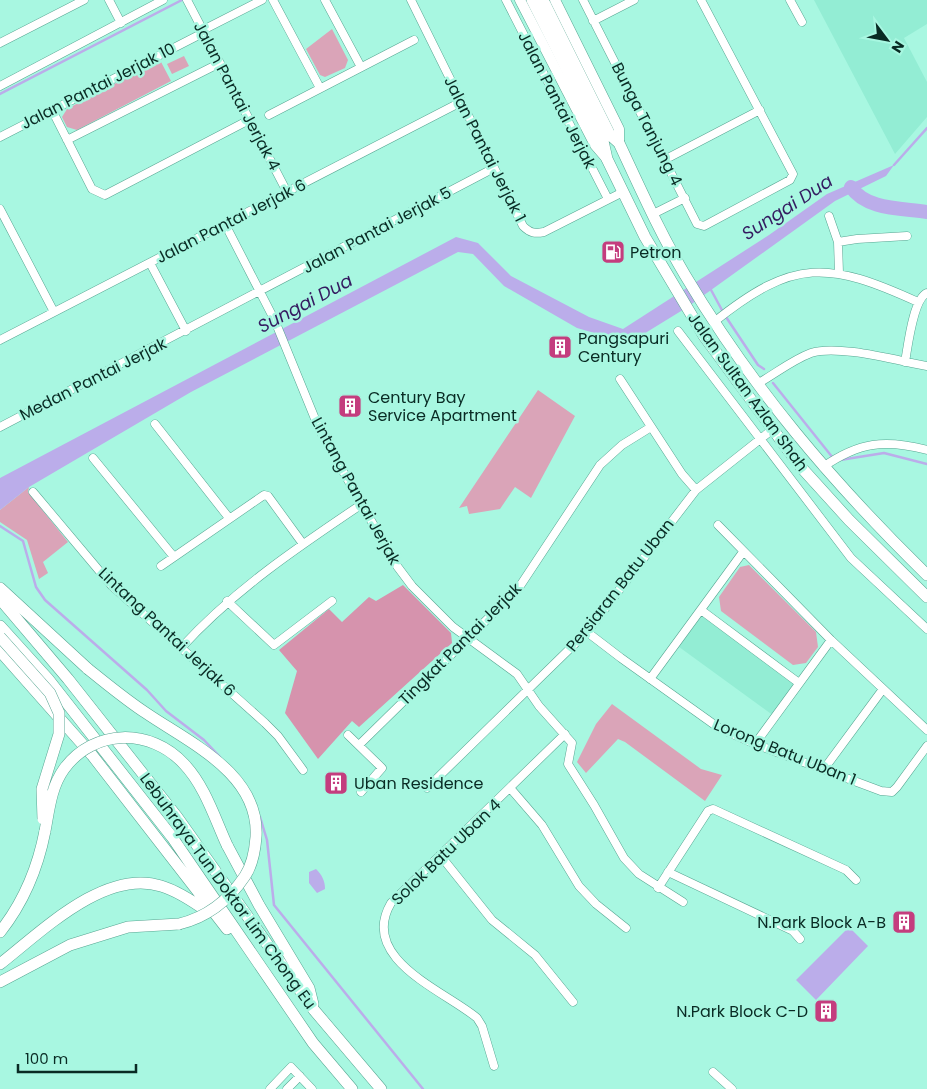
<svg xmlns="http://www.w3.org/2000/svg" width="927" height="1089" viewBox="0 0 927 1089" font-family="Poppins,sans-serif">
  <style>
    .built { fill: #93edd4 }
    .green { fill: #daa4b8 }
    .forest { fill: #d693ad }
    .water { fill: #bbadea }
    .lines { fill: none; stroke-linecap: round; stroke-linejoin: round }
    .stream { stroke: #bbadea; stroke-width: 2.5 }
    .river { stroke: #bbadea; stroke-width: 14 }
    .minor-casing { stroke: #57a692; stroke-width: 9 }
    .major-casing { stroke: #57a692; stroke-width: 11 }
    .highway-casing { stroke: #57a692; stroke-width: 12 }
    .minor { stroke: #fff; stroke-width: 8 }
    .major { stroke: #fff; stroke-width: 10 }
    .highway { stroke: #fff; stroke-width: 11 }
    .highway-bridge-casing { stroke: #57a692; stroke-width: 12; stroke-linecap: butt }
    .highway-bridge { stroke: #fff; stroke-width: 11 }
    .labels { text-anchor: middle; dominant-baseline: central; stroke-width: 5; stroke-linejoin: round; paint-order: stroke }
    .street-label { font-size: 16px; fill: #092b24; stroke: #a8f7e1 }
    .poi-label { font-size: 16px; fill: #092b24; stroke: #a8f7e1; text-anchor: start }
    .water-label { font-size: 18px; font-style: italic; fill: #341b60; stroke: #a8f7e1 }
  </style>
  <rect width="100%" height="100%" fill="#a8f7e1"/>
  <!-- built -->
  <path class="built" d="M814 0H927V24L904 38 927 82V117L895 154Z
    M701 610 799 683 774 716 675 644Z"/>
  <!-- green -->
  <path class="green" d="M332 29 348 60 345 68 325 77 320 75 306 49Z
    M184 56 189 66 172 74 167 64Z
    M160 60 171 81 77 130 67 127 62 117 67 109Z
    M538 390 575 416 531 498 515 487 500 509 469 514 467 506 459 508Z
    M29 487 28 492 68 542 43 562 48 573 39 579 27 540 0 522V510Z
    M749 565 816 632 818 647 806 663 793 665 721 611 719 597 740 567Z
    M612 704 701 769 722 775 705 801 625 742 618 739 586 773 577 762 596 724Z"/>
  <!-- forest -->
  <path class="forest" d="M403 585 451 633 452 643 359 727 352 721 318 759 285 713 297 671 279 650 329 609 342 622 369 597 376 601Z"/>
  <!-- water -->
  <path class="water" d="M894 165 886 176 835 201 686 308 629 343 577 328 504 286 473 254 458 252 191 392 29 487 0 510V478L456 237 478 243 511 276 589 317 623 329 769 235 827 194Z
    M316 869C322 875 325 881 325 889L317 893 309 883V872Z
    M849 927 868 946 816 1000 796 980Z"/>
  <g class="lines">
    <!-- stream -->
    <path class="stream" d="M0 94 182 0
      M894 165 927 128
      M710 288 723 312
      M726 317 758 365 764 369
      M773 383 833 458
      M840 460 884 453 927 464
      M0 526 23 541 36 587 45 600 147 690 166 711 204 740 220 757
      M260 817 267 840 274 905 423 1089"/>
    <!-- river -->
    <path class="river" d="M851 187C866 210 902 208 927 212"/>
    <!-- minor casing -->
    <g class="minor-casing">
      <path id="minor" d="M109 0 121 23
        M187 0 287 192
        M273 0 320 88
        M325 0 361 67
        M411 0 523 226C530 233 535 234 544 232L623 192
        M506 0 608 199
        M583 0 697 224 704 226 790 180 793 174 701 0
        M790 0 802 22
        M593 21 634 0
        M203 30 262 0
        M0 43 84 0
        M0 86 163 0
        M52 110 92 189 105 195 249 120
        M269 115 414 40
        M0 137 197 36
        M67 140 220 63
        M666 159 760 110
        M0 209 54 312
        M653 214 685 198
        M829 216 838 242 839 273
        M225 224 275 321 320 431 397 566 412 586 453 627 517 674 539 706 572 743 568 764 594 805 624 858 639 874 683 902
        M838 242 857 239 907 236
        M150 263 186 331
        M714 322C794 258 828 261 918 302
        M678 331 851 558 927 629
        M0 340 461 102
        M905 362C908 346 913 299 927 293
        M620 379 682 474 696 490
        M757 384C775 374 792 360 811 353 838 344 898 361 927 366
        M155 424 229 518
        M0 427 494 168
        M93 458 174 557
        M823 467C859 442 885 439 927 450
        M33 492 112 586 265 723 278 736 303 770
        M718 525 831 640 927 730
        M161 566 264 495 268 496 303 544
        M227 601 274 645 332 601
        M701 610 799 683
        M587 632 621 658 719 728 755 744 881 791 892 792 897 787 927 746
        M181 648C234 590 298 547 362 504
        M650 679 743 552
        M348 735 382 768 361 792
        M755 744 831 640
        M359 745 518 589 600 465 622 445 651 427
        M824 769 883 689
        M427 788 587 632 696 490 773 429
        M511 789 542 825 579 886 596 904 626 928
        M440 855 492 920 535 955 573 1002
        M668 872 793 931 800 939
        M658 888 708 811 713 809 846 870 856 880
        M494 1066 482 1026 477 1018C445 991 358 959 391 903L565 734
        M713 1072 732 1089
        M270 1089 291 1067 312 1089
        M287 1089 300 1076"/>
    </g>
    <!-- major casing -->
    <g class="major-casing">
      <path id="major" d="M520 0 595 145 607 159
        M555 0 619 129V143"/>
    </g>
    <!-- highway casing -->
    <g class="highway-casing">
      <path id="highway" d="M532 0 603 141 607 159 645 237 704 336 800 466 849 520 927 597
        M543 0 610 135 619 143C640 188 660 233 685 275 752 388 833 483 927 575
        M0 588 88 669
        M0 599 68 679 177 817 314 1010 381 1089
        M0 626 48 679 172 837 313 1043 352 1089
        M0 651 92 755 227 929
        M227 845 259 905 309 988 313 1004
        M0 932C23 903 38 867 45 831
        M0 964C41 932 105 868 161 886 178 891 194 902 208 912
        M0 982 70 945 128 927 179 924"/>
    </g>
    <!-- minor -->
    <use href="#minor" class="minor"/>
    <!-- major -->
    <use href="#major" class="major"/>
    <!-- highway -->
    <use href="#highway" class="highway"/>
    <!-- highway-bridge casing -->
    <g class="highway-bridge-casing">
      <path id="highway-bridge" d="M0 637 50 693 59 713V734L42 789 43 819
        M88 669C107 684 126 700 146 713 190 743 260 774 256 837 255 850 253 864 245 876 229 900 208 917 179 924
        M45 831C49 810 51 787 64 769 94 728 151 728 184 764 205 786 215 819 227 845"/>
    </g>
    <!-- highway-bridge -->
    <use href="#highway-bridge" class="highway-bridge"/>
  </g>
  <!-- icons -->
  <defs>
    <g id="fuel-square" transform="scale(1.25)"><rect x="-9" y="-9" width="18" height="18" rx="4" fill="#c43d7e" stroke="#a8f7e1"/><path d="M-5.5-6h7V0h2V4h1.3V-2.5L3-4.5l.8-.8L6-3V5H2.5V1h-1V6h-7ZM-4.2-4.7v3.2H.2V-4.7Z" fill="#fff"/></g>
    <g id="building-square" transform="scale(1.25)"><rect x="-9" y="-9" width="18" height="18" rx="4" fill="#c43d7e" stroke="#a8f7e1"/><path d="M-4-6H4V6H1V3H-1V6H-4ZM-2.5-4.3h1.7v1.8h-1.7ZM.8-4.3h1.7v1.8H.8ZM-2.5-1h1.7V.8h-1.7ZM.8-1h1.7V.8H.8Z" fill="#fff"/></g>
  </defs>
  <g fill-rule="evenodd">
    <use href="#fuel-square" x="613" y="252"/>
    <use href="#building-square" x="560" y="347"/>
    <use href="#building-square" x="350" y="406"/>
    <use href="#building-square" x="336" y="783"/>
    <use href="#building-square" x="904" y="922"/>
    <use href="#building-square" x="826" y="1011"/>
  </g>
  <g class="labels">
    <!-- street labels -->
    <g class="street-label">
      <text transform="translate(98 86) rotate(-27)">Jalan Pantai Jerjak 10</text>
      <text transform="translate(237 96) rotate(62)">Jalan Pantai Jerjak 4</text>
      <text transform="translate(557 100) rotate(63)">Jalan Pantai Jerjak</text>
      <text transform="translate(647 124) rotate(63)">Bunga Tanjung 4</text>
      <text transform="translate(485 149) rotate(63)">Jalan Pantai Jerjak 1</text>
      <text transform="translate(231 221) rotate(-27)">Jalan Pantai Jerjak 6</text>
      <text transform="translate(377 230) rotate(-28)">Jalan Pantai Jerjak 5</text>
      <text transform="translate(93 379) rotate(-27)">Medan Pantai Jerjak</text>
      <text transform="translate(748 392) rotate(54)">Jalan Sultan Azlan Shah</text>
      <text transform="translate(356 491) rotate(61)">Lintang Pantai Jerjak</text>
      <text transform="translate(620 585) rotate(-52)">Persiaran Batu Uban</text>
      <text transform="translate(167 632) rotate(43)">Lintang Pantai Jerjak 6</text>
      <text transform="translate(460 644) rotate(-45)">Tingkat Pantai Jerjak</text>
      <text transform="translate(785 752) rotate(22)">Lorong Batu Uban 1</text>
      <text transform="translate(446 852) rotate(-44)">Solok Batu Uban 4</text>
      <text transform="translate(228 891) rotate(54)">Lebuhraya Tun Doktor Lim Chong Eu</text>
    </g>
    <!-- poi labels -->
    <g class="poi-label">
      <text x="630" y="252">Petron</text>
      <text x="578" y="338">Pangsapuri<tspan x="578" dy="18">Century</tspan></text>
      <text x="368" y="397">Century Bay<tspan x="368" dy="18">Service Apartment</tspan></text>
      <text x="354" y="783">Uban Residence</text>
      <text x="886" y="922" text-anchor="end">N.Park Block A-B</text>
      <text x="808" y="1011" text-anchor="end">N.Park Block C-D</text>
    </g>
    <!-- water labels -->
    <g class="water-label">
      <text transform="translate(787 207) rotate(-33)">Sungai Dua</text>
      <text transform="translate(305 303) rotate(-28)">Sungai Dua</text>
    </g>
  </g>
  <!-- north arrow -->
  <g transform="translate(887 40) rotate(122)" stroke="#a8f7e1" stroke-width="4" paint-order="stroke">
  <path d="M0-4L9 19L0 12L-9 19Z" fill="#092b24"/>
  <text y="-8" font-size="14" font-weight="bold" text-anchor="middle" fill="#092b24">N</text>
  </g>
  <!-- scale -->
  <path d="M18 1064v8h118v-8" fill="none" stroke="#092b24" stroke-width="2.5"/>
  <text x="25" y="1064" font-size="15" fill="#092b24" stroke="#a8f7e1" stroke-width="4" paint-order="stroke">100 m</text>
</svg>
